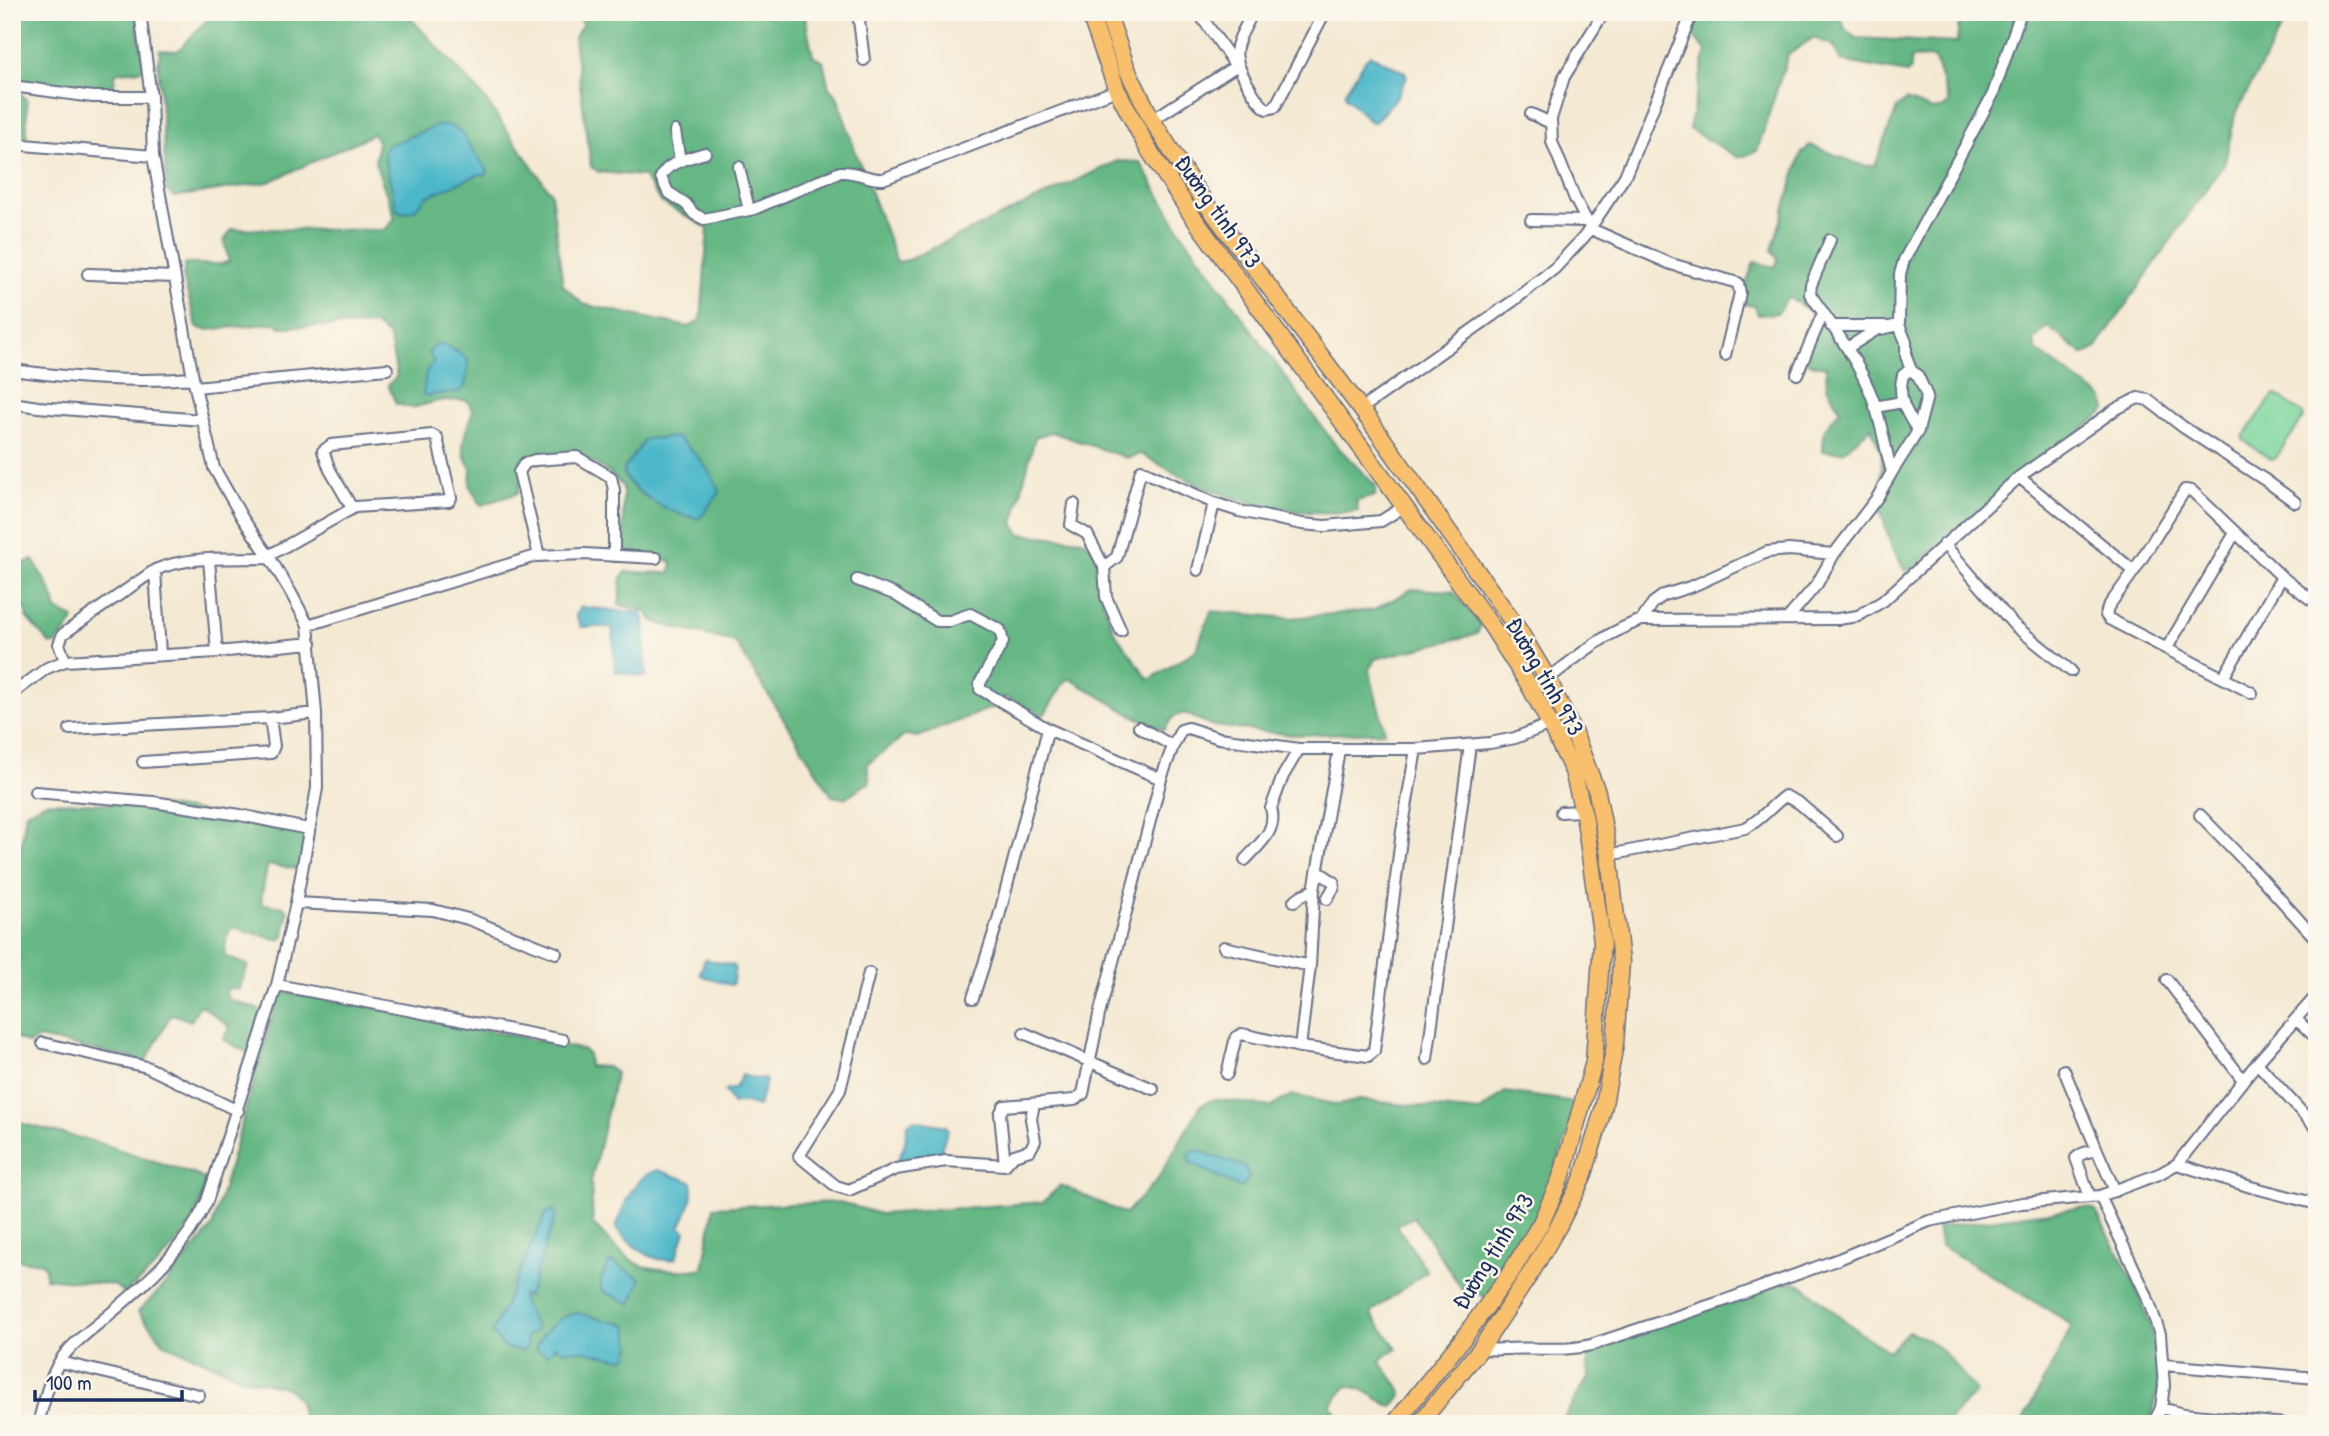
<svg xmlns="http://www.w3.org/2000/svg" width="2329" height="1436" viewBox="0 0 2329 1436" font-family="'Patrick Hand',sans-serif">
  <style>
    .green { fill: #7cd69c; stroke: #4c827d; stroke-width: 2 }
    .forest { fill: #65b784; stroke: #407371; stroke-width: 2 }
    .water { fill: #4cb7c9; stroke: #347394; stroke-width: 2 }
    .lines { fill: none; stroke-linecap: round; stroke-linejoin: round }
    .minor-casing { stroke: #677087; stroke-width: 14 }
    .primary-casing { stroke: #677087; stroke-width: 19 }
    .minor { stroke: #fff; stroke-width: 10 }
    .primary { stroke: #f8bf6c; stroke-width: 16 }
    .labels { text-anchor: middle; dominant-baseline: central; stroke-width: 5; stroke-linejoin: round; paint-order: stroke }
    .street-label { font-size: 24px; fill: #1b2f5e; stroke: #fbf7ec }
  </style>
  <rect width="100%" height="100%" fill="#fbf7ec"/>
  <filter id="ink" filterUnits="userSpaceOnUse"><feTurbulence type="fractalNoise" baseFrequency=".0143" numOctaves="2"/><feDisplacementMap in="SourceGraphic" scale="14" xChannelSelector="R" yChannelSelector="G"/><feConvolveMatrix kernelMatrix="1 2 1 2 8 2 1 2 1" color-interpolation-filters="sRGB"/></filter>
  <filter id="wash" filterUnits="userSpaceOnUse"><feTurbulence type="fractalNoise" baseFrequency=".00686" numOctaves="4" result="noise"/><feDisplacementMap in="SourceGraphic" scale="28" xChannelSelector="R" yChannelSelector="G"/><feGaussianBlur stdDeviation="1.57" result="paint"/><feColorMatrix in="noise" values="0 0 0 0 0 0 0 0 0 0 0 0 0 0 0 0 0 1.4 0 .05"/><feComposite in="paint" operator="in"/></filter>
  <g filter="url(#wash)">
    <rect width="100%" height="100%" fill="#f4e9d2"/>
    <!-- green -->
    <path class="green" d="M2277 395 2303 414 2304 417 2275 459 2272 460 2243 440V437L2273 396Z"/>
    <!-- forest -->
    <path class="forest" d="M12 12H136L144 66 141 70 118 72 115 75 113 92 107 94 12 84Z
      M214 12H405L481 94 551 193 563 285 583 304 689 327 701 320 708 228 661 202 643 176 599 172 591 167 574 38 582 25 580 12H759L765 16H770L772 12H804L813 56 823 61 829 88 837 96 856 153 897 262 908 260 1117 161 1140 162 1180 230 1309 410 1335 444 1376 486 1375 496 1356 501 1358 511C1308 516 1256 508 1209 489 1186 480 1163 466 1141 454L1127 458 1052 432 1035 437 1013 524 1020 534 1082 540 1092 546 1103 582 1102 598 1114 631 1149 680 1196 650 1211 611 1291 618 1374 610 1412 589 1453 591 1481 625 1477 634 1375 659 1369 670 1385 732 1294 735 1213 726 1184 713 1173 717 1164 730 1132 715 1070 679 1065 681 1044 715 1005 697 999 705 918 737 906 735 867 764 870 782 844 798 832 796 735 642 660 624 652 620 646 611 619 605 622 577 626 572 670 573 672 562 657 556 623 552V487C590 449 572 458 526 459L518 493 481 505 470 486 471 468C456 449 466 431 473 411L467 400 438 401 412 408 396 404 388 385 397 376 389 336 374 325 280 327 277 323 205 330 197 327 183 277 185 264H222L229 261 224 241 232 229 385 230 395 218 375 162 378 141 373 134 269 182 174 197 167 191 158 63 160 50 178 51Z
      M1698 12H1839L1845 29 1856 38 1957 43 1960 12H2299L2285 21 2235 115 2225 162 2096 348 2084 355 2047 326 2034 340 2036 350 2104 399 2106 410 1912 568 1905 571 1891 545 1880 508 1882 454 1871 427 1843 452 1823 451 1824 430 1840 410 1827 387 1826 367 1811 364 1795 353 1817 316 1789 298 1785 300 1778 313 1758 315 1755 306 1747 305 1742 296 1754 262 1775 267 1778 260 1772 250 1801 154 1810 145 1864 166 1875 165 1897 108 1906 100 1933 110 1944 108 1949 103 1935 60 1930 57 1911 58V69L1907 73 1841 61 1833 45 1813 38 1788 55 1757 151 1739 158 1689 129 1706 50 1692 35Z
      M12 92 21 94 27 101V137L21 141 12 140Z
      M33 560C42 577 54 591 57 610L74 618 73 622 56 644H50L26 617 27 612 20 600 15 599 12 602V566Z
      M46 802 152 805 240 817 305 834 298 868 295 869 269 865 267 867 261 900 263 904 284 907 288 910 284 936 280 940 233 928C227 933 223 949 226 957L248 965 239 989 228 988 226 994 228 999 263 1011V1014L252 1049 248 1053 223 1039 230 1027 201 1005 198 1007 191 1021 173 1014 170 1016 145 1063 137 1059 39 1038 29 1044 12 1036V869L19 859 26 812Z
      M282 992 404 1013 584 1050 588 1054 589 1066 608 1067 616 1073 591 1182 593 1224C606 1238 621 1255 638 1264 650 1270 690 1272 703 1268L714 1207 840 1202 880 1214 1043 1202 1061 1185 1125 1214 1157 1180 1201 1105 1214 1099 1271 1107 1291 1095 1339 1105 1359 1100 1479 1112 1505 1092 1569 1101 1577 1107 1533 1231 1487 1298 1475 1292 1470 1301 1414 1217 1398 1224V1227L1427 1271 1373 1311 1372 1315 1397 1348 1381 1359V1363L1401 1390 1402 1395 1392 1407 1361 1389 1347 1386 1330 1406 1338 1414 1328 1424H304L299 1401 288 1388 244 1378 165 1344 138 1312 160 1290 212 1227 277 999Z
      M12 1121 96 1142 194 1174 206 1180C203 1189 202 1198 199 1207 187 1237 150 1275 124 1293L114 1285 45 1278V1268L42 1263 12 1259Z
      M2085 1207 2095 1210C2127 1270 2182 1355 2148 1424H2021L2072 1327 2065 1320 1940 1245 1937 1227Z
      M1784 1282H1793L1802 1285 1860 1333 1889 1351 1908 1331C1938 1339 1958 1368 1976 1392L1945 1424H1560L1589 1376 1587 1353 1595 1347Z"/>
    <!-- water -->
    <path class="water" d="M1371 55 1405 72 1407 77 1396 98 1375 122H1370L1346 97 1345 92 1366 59Z
      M448 125 460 131 488 171 486 175 480 174 427 196 414 210 403 213 397 210 383 153 386 146 436 126Z
      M446 345 468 359 466 384 461 391 426 396 423 394 426 372 434 361 428 353 435 345Z
      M676 437C694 451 711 470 720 492L700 518C679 519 628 492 623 471L645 439Z
      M581 607 641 613 644 618 646 676 644 677 615 671 613 630 610 627H581L576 615Z
      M705 959 735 966 733 983 731 985 702 976 700 973Z
      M742 1075 756 1079 763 1078 766 1081 758 1107 742 1102 732 1104 725 1091 735 1088Z
      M913 1120 946 1126 948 1129 941 1149 947 1156 896 1164 904 1146 908 1124Z
      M1196 1150 1245 1167 1249 1178 1242 1187H1239L1190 1162 1188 1156Z
      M658 1170 692 1182C695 1197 687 1214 680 1227L685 1231 676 1258C655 1267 629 1243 616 1229 623 1206 633 1176 658 1170Z
      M554 1210 556 1215 528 1296 522 1295 523 1304 537 1329 526 1337 528 1346 523 1351 505 1348 492 1333 546 1213Z
      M612 1262 641 1279 631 1304 601 1290V1280L608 1264Z
      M577 1313 615 1323 620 1322 627 1325 631 1345 627 1357 622 1359 579 1350 564 1351 554 1346 549 1354 539 1351 536 1347C543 1331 560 1315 577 1313Z"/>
  </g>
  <g filter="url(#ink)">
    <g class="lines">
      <!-- minor casing -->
      <g class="minor-casing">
        <path id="minor" d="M858 12 864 60
          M1253 12C1235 47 1228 52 1250 88 1255 96 1259 104 1267 109L1275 107 1325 12
          M1604 12 1564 77 1551 119 1552 142 1575 199 1591 229 1671 264 1738 283 1740 293 1725 355
          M12 86 93 97H151
          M1531 114 1551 123
          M1152 120 1236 66 1198 12
          M675 131 680 161
          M12 144 153 156
          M705 153C690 158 667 162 661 177L668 192 686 204 694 214 704 219 754 209 840 172C858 171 868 180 883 179L1117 90
          M739 167 749 210
          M1531 220 1586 221
          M88 274 175 277
          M1831 326H1884
          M1847 348 1876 330 1899 325
          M1911 369 1903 375C1897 398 1905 411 1918 431
          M12 370C73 378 132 383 193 378
          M1797 374 1823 313
          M195 387 387 369
          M12 403 38 407 202 420
          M1875 407 1902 402
          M1361 409 1513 301 1555 268 1584 237 1625 176 1690 18
          M1892 472 1918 431 1927 396 1918 376 1911 370 1906 356V342L1899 325 1900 274 1904 260 1993 94 2021 12
          M2019 477 2134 571
          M1074 504 1071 525 1087 534 1104 567 1106 597 1121 631
          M1944 544 2014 625 2071 671
          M268 556 355 507 449 501 451 498 437 438 432 435 331 445 323 451 330 470 352 508
          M539 556 519 472 525 463 535 460 577 457 611 477 614 490V556
          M209 560 217 652
          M1104 567 1117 557 1141 470 1214 503 1239 511 1302 524 1325 526 1381 521 1405 506
          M155 570 160 654
          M1198 570 1214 503
          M857 580 894 594 937 621H950L970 614 1000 630 1003 642 980 683V689L1048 729
          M1788 618 1817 584 1834 554 1877 498 1892 472C1885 449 1882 425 1874 402 1860 363 1834 328 1810 294L1811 285 1830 240
          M1642 620 1653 603 1664 595 1693 586 1767 552 1789 550 1834 554
          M308 625 536 556 584 554 656 558
          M2167 648 2235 533
          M65 661 59 644 63 634 155 570C190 555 232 559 270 558
          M2223 678 2282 577
          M1548 679C1578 656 1606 632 1642 620L1838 619 1858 616 1883 601 2019 477 2116 409 2138 398 2148 400 2183 427 2265 480 2295 502
          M2252 693 2109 619 2106 615 2108 607 2134 571 2185 490 2192 491 2282 577 2310 599
          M12 694 47 668 65 661 217 652 311 643
          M1139 727 1173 746
          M70 729 270 718 316 713
          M143 762 271 753 274 746 270 718
          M35 792 153 802 240 815 308 829
          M1561 812 1582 811
          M2200 815 2262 879 2317 940
          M1609 855 1745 828C1760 821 1771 806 1785 796L1799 803 1837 836
          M1245 860C1259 844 1278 831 1271 808L1283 776 1299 749
          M1317 871 1334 882V887L1327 899
          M1294 901 1302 895 1314 890
          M296 903 433 910 468 919 556 953
          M1224 947 1310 966
          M869 973 840 1090 799 1156 836 1186 849 1190 896 1169 946 1161 1005 1165 1014 1155 1030 1150 1035 1141 1031 1119 1034 1104
          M2167 980 2243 1080
          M277 985 563 1040
          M973 998 998 920 1048 729 1161 779
          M2296 1019 2317 1039
          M1024 1033 1153 1089
          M43 1043 147 1067 238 1111
          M1300 1047 1310 966 1314 890 1339 750
          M1427 1059 1470 745
          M2257 1063 2317 1129
          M2064 1070 2097 1150
          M1227 1074 1236 1037 1242 1034 1300 1047 1368 1056 1374 1051 1402 831 1416 749
          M2177 1164 2251 1187 2317 1204
          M1005 1165 1000 1114 1004 1106 1074 1100 1083 1094 1099 1015 1161 779 1173 746 1181 730 1188 728 1219 738 1299 749H1416L1490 743 1515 738 1550 724
          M2100 1196 2146 1294 2160 1334 2164 1386 2161 1408 2153 1424
          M2090 1197 2076 1158C2081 1153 2090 1151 2097 1150L2115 1191
          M1481 1348C1491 1351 1498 1349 1508 1349 1536 1347 1563 1352 1591 1345L1726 1300 1839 1259 1929 1221 2022 1203 2100 1196 2159 1174 2177 1164 2257 1063 2317 995
          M60 1362 199 1395
          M2164 1365 2317 1378
          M2161 1408 2184 1414 2284 1424
          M38 1424C44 1402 49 1377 62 1358 74 1341 94 1328 110 1314 148 1282 186 1247 207 1201L277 985 296 903 317 788 316 713 308 625 291 593 270 558 243 519 214 468 193 378 153 156 151 97 140 12"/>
      </g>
      <!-- primary casing -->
      <g class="primary-casing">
        <path id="primary" d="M1089 12 1117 90 1147 147 1193 217 1492 627 1529 685 1550 724 1573 771 1585 820 1602 941 1594 1062 1562 1175 1541 1223 1511 1272 1465 1336 1394 1424
          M1107 12 1127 69 1152 120 1196 190 1370 421 1520 632 1548 679 1576 738 1597 792 1609 855 1621 962 1615 1044 1603 1110 1583 1177 1559 1225 1532 1271 1481 1348 1419 1424"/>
      </g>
      <!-- minor -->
      <use href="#minor" class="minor"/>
      <!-- primary -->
      <use href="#primary" class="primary"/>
    </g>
  </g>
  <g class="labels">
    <!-- street labels -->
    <g class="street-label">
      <text transform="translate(1219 211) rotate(55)">Đường tỉnh 973</text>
      <text transform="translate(1546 676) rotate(60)">Đường tỉnh 973</text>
      <text transform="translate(1492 1251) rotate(-58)">Đường tỉnh 973</text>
    </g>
  </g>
  <!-- margin -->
  <rect width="2329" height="1436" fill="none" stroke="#fbf7ec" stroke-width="42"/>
  <!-- scale -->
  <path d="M35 1390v10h147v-10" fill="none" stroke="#1b2f5e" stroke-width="3.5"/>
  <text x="46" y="1390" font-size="21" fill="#1b2f5e" stroke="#fbf7ec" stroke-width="5" paint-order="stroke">100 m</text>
</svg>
